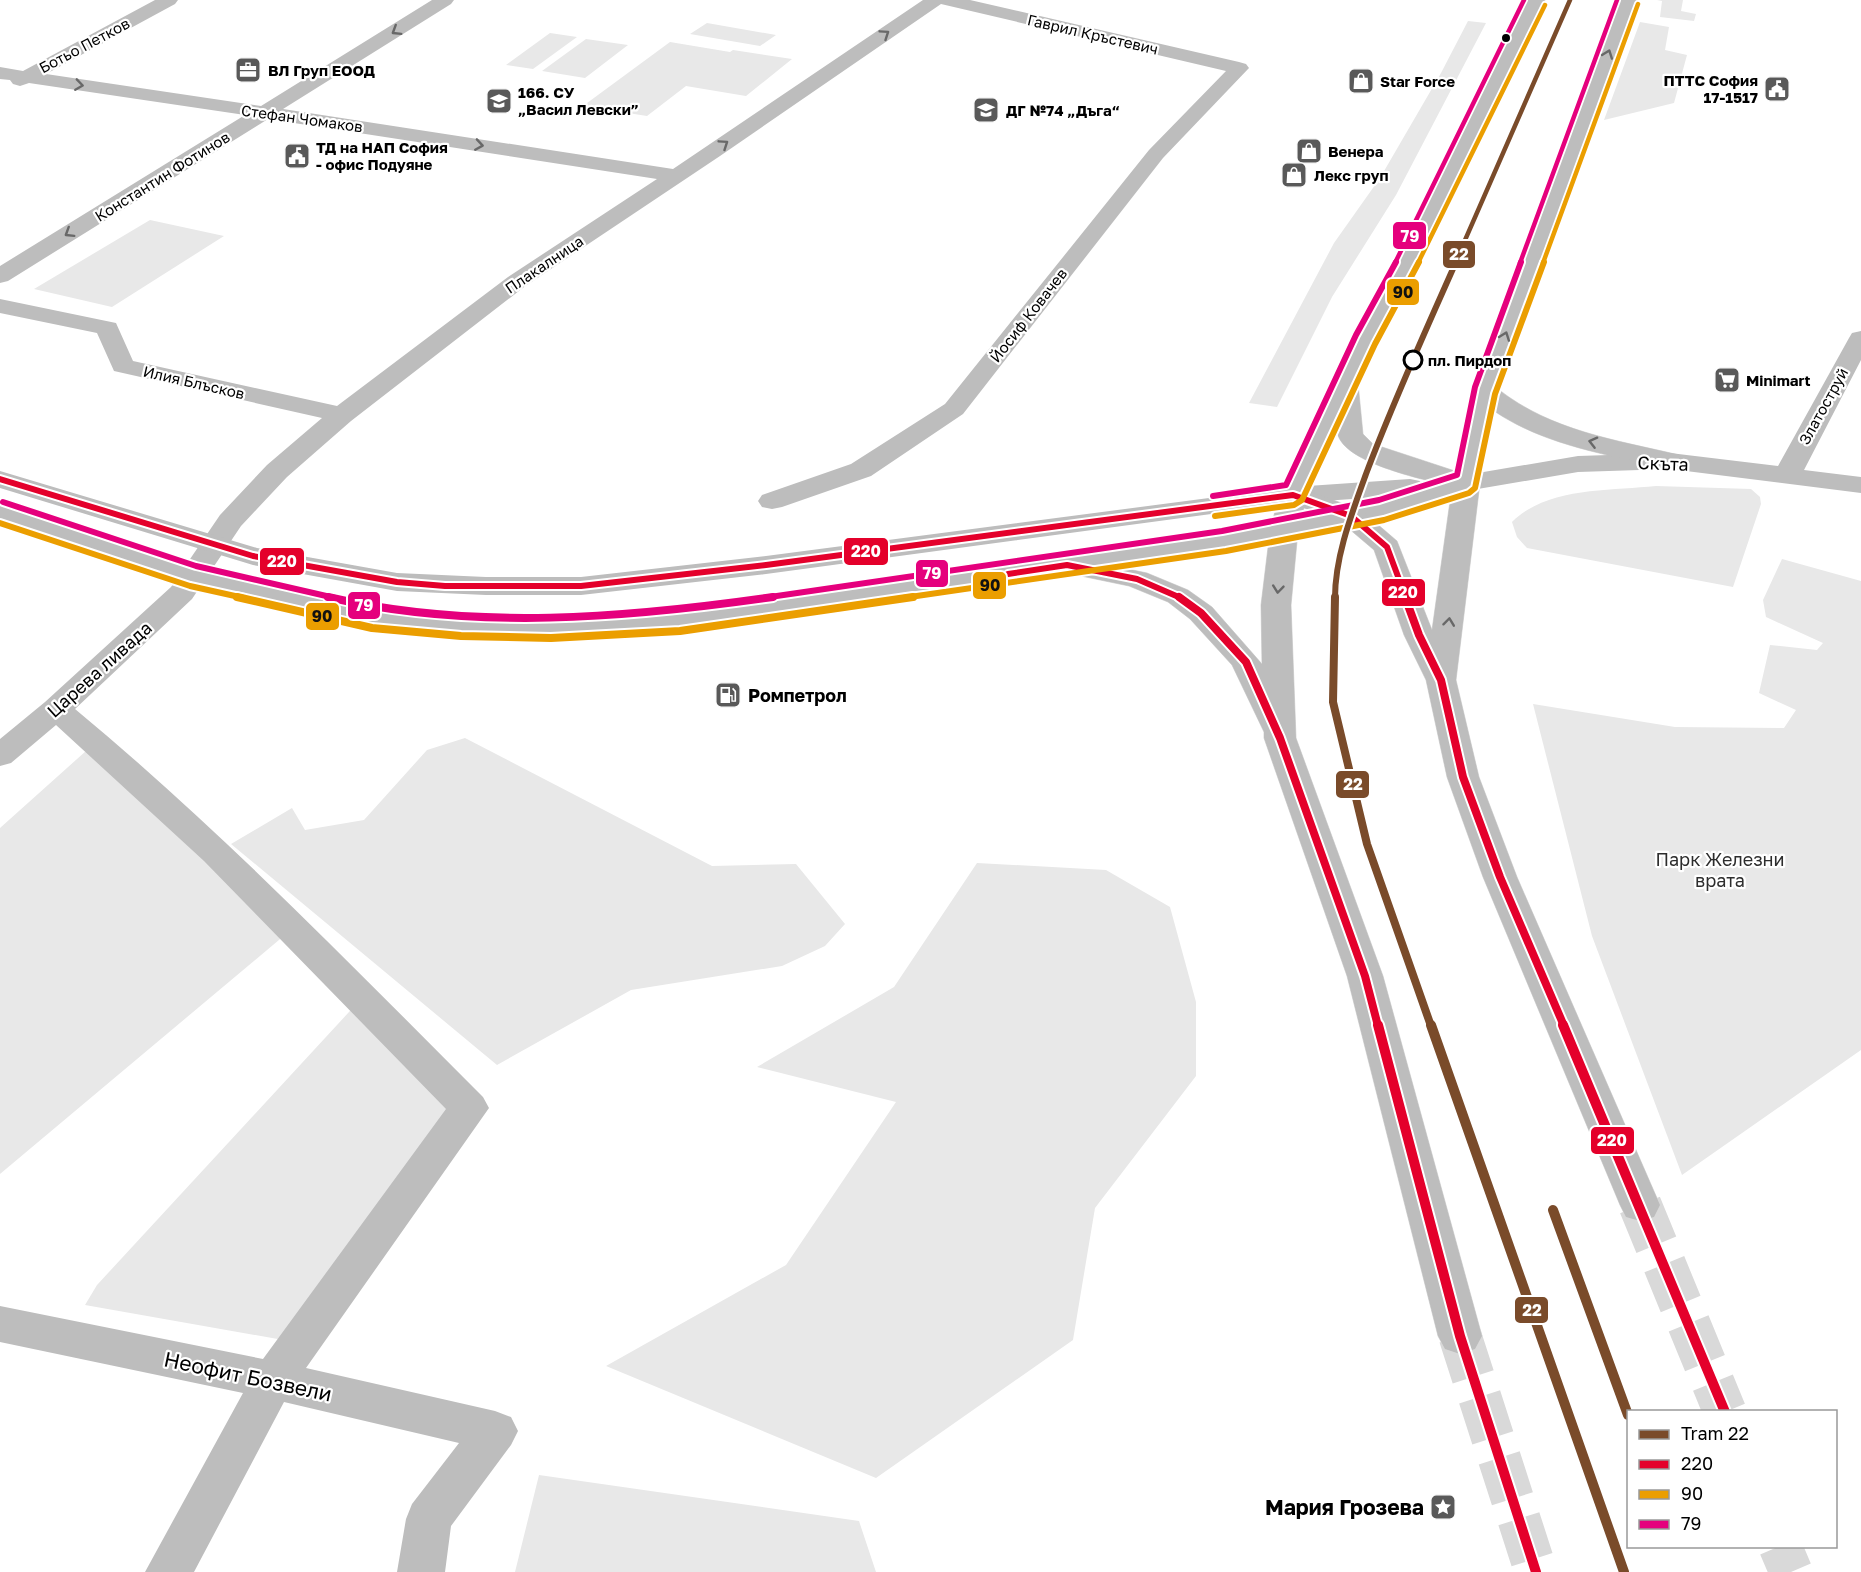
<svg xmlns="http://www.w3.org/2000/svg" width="1861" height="1572" viewBox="0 0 1861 1572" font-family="'Golos Text',sans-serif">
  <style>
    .green { fill: #e8e8e8 }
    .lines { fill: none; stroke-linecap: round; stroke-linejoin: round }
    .primary-tunnel { stroke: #d9d9d9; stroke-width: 43; stroke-dasharray: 43 21; stroke-linecap: butt }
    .primary-casing { stroke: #dbdbdb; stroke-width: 1 }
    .minor { fill: #bdbdbd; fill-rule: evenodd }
    .tertiary { fill: #bdbdbd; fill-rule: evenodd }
    .primary { fill: #bdbdbd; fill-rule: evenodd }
    .bus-1-far2-casing { stroke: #fff; stroke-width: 10 }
    .bus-1-far1-casing { stroke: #fff; stroke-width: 12 }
    .bus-1-casing { stroke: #fff; stroke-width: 14 }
    .bus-2-far2-casing { stroke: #fff; stroke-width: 8 }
    .bus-2-far1-casing { stroke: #fff; stroke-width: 10 }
    .bus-2-casing { stroke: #fff; stroke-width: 12 }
    .bus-3-far2-casing { stroke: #fff; stroke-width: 8 }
    .bus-3-far1-casing { stroke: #fff; stroke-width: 10 }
    .bus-3-casing { stroke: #fff; stroke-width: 12 }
    .bus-1-far2 { stroke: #e4002b; stroke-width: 6 }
    .bus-1-far1 { stroke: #e4002b; stroke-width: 8 }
    .bus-1 { stroke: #e4002b; stroke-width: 10 }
    .bus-2-far2 { stroke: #eb9e00; stroke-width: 4.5 }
    .bus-2-far1 { stroke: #eb9e00; stroke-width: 6 }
    .bus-2 { stroke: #eb9e00; stroke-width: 8 }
    .bus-3-far2 { stroke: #e5007d; stroke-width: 4.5 }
    .bus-3-far1 { stroke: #e5007d; stroke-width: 6 }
    .bus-3 { stroke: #e5007d; stroke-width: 8 }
    .tram-1-far3-casing { stroke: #fff; stroke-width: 8 }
    .tram-1-far2-casing { stroke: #fff; stroke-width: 10 }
    .tram-1-far1-casing { stroke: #fff; stroke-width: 12 }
    .tram-1-casing { stroke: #fff; stroke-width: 14 }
    .tram-1-far3 { stroke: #7a4b2a; stroke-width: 4.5 }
    .tram-1-far2 { stroke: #7a4b2a; stroke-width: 6 }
    .tram-1-far1 { stroke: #7a4b2a; stroke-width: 8 }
    .tram-1 { stroke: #7a4b2a; stroke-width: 10 }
    .oneway { stroke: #686868 }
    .bus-dot { fill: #000; stroke: #fff; stroke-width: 2 }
    .stop-dot { fill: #fff; stroke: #000; stroke-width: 3 }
    .labels { text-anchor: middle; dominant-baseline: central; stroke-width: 4.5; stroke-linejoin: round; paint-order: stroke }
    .far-street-label { font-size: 15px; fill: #000; stroke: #fff }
    .far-poi-label { font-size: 15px; font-weight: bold; fill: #000; stroke: #fff; text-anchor: start }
    .far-stop-label { font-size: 15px; font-weight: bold; fill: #000; stroke: #fff; text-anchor: start }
    .street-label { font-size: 18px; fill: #000; stroke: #fff }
    .poi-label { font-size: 18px; font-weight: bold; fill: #000; stroke: #fff; text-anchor: start }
    .park-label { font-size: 18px; fill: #2d2d2d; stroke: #fff }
    .near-street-label { font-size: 21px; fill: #000; stroke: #fff }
    .near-poi-label { font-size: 21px; font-weight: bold; fill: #000; stroke: #fff; text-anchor: end }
    .line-badge { stroke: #fff; stroke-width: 2 }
    .badge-label { font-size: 16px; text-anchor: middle; font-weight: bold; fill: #fff }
    .pale-badge-label { font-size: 16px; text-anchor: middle; font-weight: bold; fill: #111 }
  </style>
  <rect width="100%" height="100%" fill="#fff"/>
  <!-- green -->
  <path class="green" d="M1657 0H1683L1681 11 1696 14 1694 21 1660 17 1662 1Z
    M1468 21 1486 23 1396 195 1332 297 1277 407 1249 403 1334 243 1380 178 1441 73Z
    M1640 22 1669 27 1665 50 1687 55 1674 103 1604 120Z
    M707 23 776 35 760 46 690 34Z
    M550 33 577 37 533 69 506 65Z
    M586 39 628 45 585 78 542 71Z
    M670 42 730 52 733 50 792 59 746 96 686 86 647 116 583 106Z
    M150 220 224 236 112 307 34 289Z
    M1656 486 1751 489 1760 497 1761 504 1733 587 1527 548 1517 537 1512 522C1547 487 1609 491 1656 486Z
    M1782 559 1861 581V1050L1682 1175 1592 936 1533 704 1675 727 1784 728 1796 710 1759 693 1770 645 1817 650 1823 643 1766 617 1763 600Z
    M465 738 712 866 796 864 845 924 825 946 782 966 631 990 497 1065 231 844 292 808 305 830 364 820 427 750Z
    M96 742 292 929 0 1174V828Z
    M977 863 1106 870 1170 907 1196 1002V1076L1095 1208 1073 1340 876 1478 606 1366 786 1265 896 1102 757 1067 894 987Z
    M361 999 469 1108 300 1343 85 1305 97 1285Z
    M539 1475 859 1521 876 1572H515Z"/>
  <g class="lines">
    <!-- primary-tunnel -->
    <path class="primary-tunnel" d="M1640 1205 1725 1412
      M1460 1336 1536 1572
      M1780 1546 1791 1572"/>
    <!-- primary casing -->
    <g class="primary-casing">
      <path id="primary" d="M1527 0H1545L1436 229 1378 339 1358 383 1363 434 1373 444 1455 471 1472 391 1619 0H1637L1498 389C1551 431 1616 440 1679 455L1683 461 1679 467 1670 469C1610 455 1546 446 1494 411L1480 483 1456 680 1479 777 1517 877 1660 1205 1654 1217 1640 1221 1626 1217 1620 1205 1483 877 1447 777 1426 680 1404 635 1374 550 1341 522 1304 508 1298 531 1291 605 1296 738 1383 976 1482 1336 1475 1349 1460 1354 1445 1349 1438 1336 1347 976 1264 738V732L1232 665 1190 619 1168 602 1129 586 1057 571 1053 565 1057 559 1067 556 1147 573 1188 590 1212 607 1262 664 1261 605 1270 531 1279 495 1354 339 1414 229ZM1337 430C1338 463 1425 479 1452 487L1432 630 1397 541 1361 510 1308 491Z"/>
    </g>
    <!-- minor -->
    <path class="minor" d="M155 0H178L175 4 46 74 261 106 432 0H454L451 4 283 109 673 169 923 0H970L1239 62 1246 64 1249 68 1163 158 963 414 871 476 782 507 772 509 762 507 758 501 762 495 851 464 945 404 1149 150 1226 71 941 4 720 156 524 287 351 421 287 477 241 526 192 599 75 709C220 829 350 964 483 1097L489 1108 306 1368 495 1411 511 1417 518 1431 511 1445 451 1526 445 1572H397L406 1519 412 1504 459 1443 284 1402 194 1572H145L243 1393 0 1342V1306L263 1359 446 1109 204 861 56 725 11 763 0 766V739L45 702 171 587 220 515 267 465 322 418 114 371 97 333 0 313V299L116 323 133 361 337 406 508 277 657 179 268 119 8 281 0 283V266L245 115 29 83 20 86 13 84 10 80 0 79V67L23 71Z
      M1861 331V360L1804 470 1861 477V493L1670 469 1578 472 1466 491 1456 489 1452 483 1456 477 1466 475 1578 456 1670 453 1778 466 1849 338 1852 333Z"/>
    <!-- tertiary -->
    <path class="tertiary" d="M0 471 257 548 397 573 486 577H581L766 556 1293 487 1410 479 1420 481 1423 488 1466 475 1476 477 1480 483 1476 489 1382 518 1224 550 678 630 550 637 462 635 374 627 183 582 0 521V504L201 569 374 609 462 617 550 619 678 612 1224 532 1376 503 1397 496 1293 503 766 574 581 595H486L397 591 253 565 0 488Z"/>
    <!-- primary -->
    <use href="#primary" class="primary"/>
    <!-- bus-1-far2 casing -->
    <g class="bus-1-far2-casing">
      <path id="bus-1-far2" d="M0 479 253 556 397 582 445 586H581L766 565 1293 495 1351 516 1387 547 1406 598
        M1008 574 1067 565 1137 579 1181 598"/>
    </g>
    <!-- bus-1-far1 casing -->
    <g class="bus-1-far1-casing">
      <path id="bus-1-far1" d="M1179 597 1201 613 1246 662 1280 738 1365 976 1378 1026
        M1405 597 1419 635 1441 680 1463 777 1500 877 1564 1026"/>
    </g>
    <!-- bus-1 casing -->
    <g class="bus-1-casing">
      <path id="bus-1" d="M1378 1025 1460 1336 1536 1572
        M1563 1025 1725 1412"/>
    </g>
    <!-- bus-2-far2 casing -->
    <g class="bus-2-far2-casing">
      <path id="bus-2-far2" d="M1418 263 1545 5
        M1543 263 1638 4"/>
    </g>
    <!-- bus-2-far1 casing -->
    <g class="bus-2-far1-casing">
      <path id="bus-2-far1" d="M1215 516 1294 505 1302 500 1375 344 1419 262
        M0 523 190 586 244 598
        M903 598 1226 551 1384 520 1469 493 1475 488 1495 394 1544 262"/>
    </g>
    <!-- bus-2 casing -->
    <g class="bus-2-casing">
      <path id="bus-2" d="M237 597 372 628 461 636 551 638 680 631 913 597"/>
    </g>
    <!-- bus-3-far2 casing -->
    <g class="bus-3-far2-casing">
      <path id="bus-3-far2" d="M1395 263 1524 0
        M1520 263 1617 0"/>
    </g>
    <!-- bus-3-far1 casing -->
    <g class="bus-3-far1-casing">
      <path id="bus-3-far1" d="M1213 496 1286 485 1356 335 1396 262
        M3 502 196 566 335 598
        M763 598 1222 531 1379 500 1457 475 1475 387 1521 262"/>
    </g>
    <!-- bus-3 casing -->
    <g class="bus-3-casing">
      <path id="bus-3" d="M328 597C473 631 627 618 773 597"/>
    </g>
    <!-- bus-1-far2 -->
    <use href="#bus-1-far2" class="bus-1-far2"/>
    <!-- bus-1-far1 -->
    <use href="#bus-1-far1" class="bus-1-far1"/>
    <!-- bus-1 -->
    <use href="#bus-1" class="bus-1"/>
    <!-- bus-2-far2 -->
    <use href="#bus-2-far2" class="bus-2-far2"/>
    <!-- bus-2-far1 -->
    <use href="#bus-2-far1" class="bus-2-far1"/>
    <!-- bus-2 -->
    <use href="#bus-2" class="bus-2"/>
    <!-- bus-3-far2 -->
    <use href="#bus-3-far2" class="bus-3-far2"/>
    <!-- bus-3-far1 -->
    <use href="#bus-3-far1" class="bus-3-far1"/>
    <!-- bus-3 -->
    <use href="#bus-3" class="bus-3"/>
    <!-- tram-1-far3 casing -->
    <g class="tram-1-far3-casing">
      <path id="tram-1-far3" d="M1455 263 1570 0"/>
    </g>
    <!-- tram-1-far2 casing -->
    <g class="tram-1-far2-casing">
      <path id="tram-1-far2" d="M1335 598C1335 556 1352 513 1366 474 1393 402 1425 332 1456 262"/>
    </g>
    <!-- tram-1-far1 casing -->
    <g class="tram-1-far1-casing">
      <path id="tram-1-far1" d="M1335 597 1333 702 1367 844 1431 1026"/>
    </g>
    <!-- tram-1 casing -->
    <g class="tram-1-casing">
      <path id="tram-1" d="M1431 1025 1624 1572
        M1553 1210 1628 1415"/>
    </g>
    <!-- tram-1-far3 -->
    <use href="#tram-1-far3" class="tram-1-far3"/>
    <!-- tram-1-far2 -->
    <use href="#tram-1-far2" class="tram-1-far2"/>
    <!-- tram-1-far1 -->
    <use href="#tram-1-far1" class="tram-1-far1"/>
    <!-- tram-1 -->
    <use href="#tram-1" class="tram-1"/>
  </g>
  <!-- one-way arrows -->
  <defs><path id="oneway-chevron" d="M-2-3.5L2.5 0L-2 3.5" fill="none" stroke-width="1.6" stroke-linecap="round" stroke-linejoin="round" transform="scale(1.5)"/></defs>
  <g class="oneway">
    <use href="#oneway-chevron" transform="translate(396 31) rotate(148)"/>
    <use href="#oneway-chevron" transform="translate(885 34) rotate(-34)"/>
    <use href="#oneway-chevron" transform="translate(1608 54) rotate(-70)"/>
    <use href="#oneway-chevron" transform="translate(79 85) rotate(8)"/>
    <use href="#oneway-chevron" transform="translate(724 144) rotate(-34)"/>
    <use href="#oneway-chevron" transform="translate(479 145) rotate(9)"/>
    <use href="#oneway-chevron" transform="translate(69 233) rotate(148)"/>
    <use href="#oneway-chevron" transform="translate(1505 336) rotate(-70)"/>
    <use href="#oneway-chevron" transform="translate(1593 442) rotate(-166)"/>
    <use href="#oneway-chevron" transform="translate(1278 589) rotate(96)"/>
    <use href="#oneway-chevron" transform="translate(1449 622) rotate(-83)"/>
  </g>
  <!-- icons -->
  <defs>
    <g id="office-square" transform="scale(1.35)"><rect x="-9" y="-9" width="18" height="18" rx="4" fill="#595959" stroke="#fff"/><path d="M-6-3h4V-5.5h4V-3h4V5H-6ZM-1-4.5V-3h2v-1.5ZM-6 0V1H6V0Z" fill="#fff"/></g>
    <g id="shop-square" transform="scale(1.35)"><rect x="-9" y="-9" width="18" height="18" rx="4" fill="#595959" stroke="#fff"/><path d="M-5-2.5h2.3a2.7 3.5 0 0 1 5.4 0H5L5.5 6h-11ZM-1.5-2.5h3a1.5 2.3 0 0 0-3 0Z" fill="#fff"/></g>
    <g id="civic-square" transform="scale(1.35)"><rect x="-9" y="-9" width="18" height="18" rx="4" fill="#595959" stroke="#fff"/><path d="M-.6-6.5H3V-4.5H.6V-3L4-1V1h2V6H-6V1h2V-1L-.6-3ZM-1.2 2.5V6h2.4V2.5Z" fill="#fff"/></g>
    <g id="school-square" transform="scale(1.35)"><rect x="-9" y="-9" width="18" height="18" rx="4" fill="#595959" stroke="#fff"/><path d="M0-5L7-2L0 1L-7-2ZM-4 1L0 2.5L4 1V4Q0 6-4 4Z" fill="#fff"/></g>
    <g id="supermarket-square" transform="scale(1.35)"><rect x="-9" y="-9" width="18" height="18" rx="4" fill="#595959" stroke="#fff"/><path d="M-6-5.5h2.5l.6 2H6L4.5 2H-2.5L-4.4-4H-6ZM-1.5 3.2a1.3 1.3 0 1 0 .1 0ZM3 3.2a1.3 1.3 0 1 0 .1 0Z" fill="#fff"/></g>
    <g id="fuel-square" transform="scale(1.35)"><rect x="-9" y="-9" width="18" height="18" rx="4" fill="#595959" stroke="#fff"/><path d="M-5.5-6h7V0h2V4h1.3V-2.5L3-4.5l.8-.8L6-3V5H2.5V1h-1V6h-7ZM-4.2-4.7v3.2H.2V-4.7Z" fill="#fff"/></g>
    <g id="sight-square" transform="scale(1.35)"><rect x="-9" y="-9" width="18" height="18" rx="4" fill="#595959" stroke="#fff"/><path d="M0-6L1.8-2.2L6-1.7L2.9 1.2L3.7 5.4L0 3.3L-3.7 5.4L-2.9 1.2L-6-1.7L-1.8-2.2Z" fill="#fff"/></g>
  </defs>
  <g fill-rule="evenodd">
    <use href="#office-square" x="248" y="70"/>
    <use href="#shop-square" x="1361" y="81"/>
    <use href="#civic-square" x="1777" y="89"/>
    <use href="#school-square" x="499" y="101"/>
    <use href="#school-square" x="986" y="110"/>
    <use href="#shop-square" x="1309" y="151"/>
    <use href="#civic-square" x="297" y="156"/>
    <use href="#shop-square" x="1294" y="175"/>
    <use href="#supermarket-square" x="1727" y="380"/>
    <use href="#fuel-square" x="728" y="695"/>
    <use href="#sight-square" x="1443" y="1507"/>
  </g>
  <!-- markers -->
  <circle class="bus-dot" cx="1506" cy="38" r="5"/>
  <circle class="stop-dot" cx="1413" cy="360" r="9"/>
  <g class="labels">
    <!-- far-street labels -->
    <g class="far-street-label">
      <text transform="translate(1093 34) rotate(13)">Гаврил Кръстевич</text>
      <text transform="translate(84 45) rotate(-28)">Ботьо Петков</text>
      <text transform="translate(302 118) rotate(8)">Стефан Чомаков</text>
      <text transform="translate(162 176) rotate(-32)">Константин Фотинов</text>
      <text transform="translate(544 264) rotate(-34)">Плакалница</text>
      <text transform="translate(1028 315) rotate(-52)">Йосиф Ковачев</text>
      <text transform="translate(194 382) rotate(13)">Илия Блъсков</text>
      <text transform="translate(1823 406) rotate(-61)">Златоструй</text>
    </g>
    <!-- far-poi labels -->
    <g class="far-poi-label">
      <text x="268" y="70">ВЛ Груп ЕООД</text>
      <text x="1758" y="80" text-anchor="end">ПТТС София<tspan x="1758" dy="17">17-1517</tspan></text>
      <text x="1380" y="81">Star Force</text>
      <text x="518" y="92">166. СУ<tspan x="518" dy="17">„Васил Левски”</tspan></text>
      <text x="1006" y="110">ДГ №74 „Дъга“</text>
      <text x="316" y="147">ТД на НАП София<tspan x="316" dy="17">- офис Подуяне</tspan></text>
      <text x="1328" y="151">Венера</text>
      <text x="1314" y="175">Лекс груп</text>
      <text x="1746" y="380">Minimart</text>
    </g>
    <!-- far-stop labels -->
    <g class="far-stop-label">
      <text x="1428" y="360">пл. Пирдоп</text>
    </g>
    <!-- street labels -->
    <g class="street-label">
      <text transform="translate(1663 463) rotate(2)">Скъта</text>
      <text transform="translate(99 669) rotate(-42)">Царева ливада</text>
    </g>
    <!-- poi labels -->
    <g class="poi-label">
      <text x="748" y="695">Ромпетрол</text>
    </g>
    <!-- park labels -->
    <g class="park-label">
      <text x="1720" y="859">Парк Железни<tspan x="1720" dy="21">врата</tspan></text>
    </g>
    <!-- near-street labels -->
    <g class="near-street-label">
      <text transform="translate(248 1376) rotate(12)">Неофит Бозвели</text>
    </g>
    <!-- near-poi labels -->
    <g class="near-poi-label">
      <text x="1424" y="1507">Мария Грозева</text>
    </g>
  </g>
  <g class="line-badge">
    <rect x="1392" y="221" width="35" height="29" rx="6" fill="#e5007d"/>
    <rect x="1442" y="240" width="34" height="29" rx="6" fill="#7a4b2a"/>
    <rect x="1386" y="278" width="34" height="28" rx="6" fill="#eb9e00"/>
    <rect x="843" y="537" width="46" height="29" rx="6" fill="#e4002b"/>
    <rect x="259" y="547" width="46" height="29" rx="6" fill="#e4002b"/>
    <rect x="915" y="559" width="34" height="29" rx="6" fill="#e5007d"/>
    <rect x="972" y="571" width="35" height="29" rx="6" fill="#eb9e00"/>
    <rect x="1381" y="578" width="45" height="29" rx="6" fill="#e4002b"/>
    <rect x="347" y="591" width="34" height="29" rx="6" fill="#e5007d"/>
    <rect x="305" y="602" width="35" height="29" rx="6" fill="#eb9e00"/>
    <rect x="1335" y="770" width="35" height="29" rx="6" fill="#7a4b2a"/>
    <rect x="1590" y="1126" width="45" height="29" rx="6" fill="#e4002b"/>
    <rect x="1514" y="1296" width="35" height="28" rx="6" fill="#7a4b2a"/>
  </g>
  <g class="badge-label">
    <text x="1410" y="242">79</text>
    <text x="1459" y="260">22</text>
    <text x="866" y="557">220</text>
    <text x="282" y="567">220</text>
    <text x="932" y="579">79</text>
    <text x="1403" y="598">220</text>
    <text x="364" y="611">79</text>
    <text x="1353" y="790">22</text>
    <text x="1612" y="1146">220</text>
    <text x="1532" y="1316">22</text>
  </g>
  <g class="pale-badge-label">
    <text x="1403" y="298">90</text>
    <text x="990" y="591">90</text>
    <text x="322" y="622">90</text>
  </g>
  <!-- legend -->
  <rect x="1627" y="1410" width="210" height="138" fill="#ffffff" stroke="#999999" stroke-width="1.5"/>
  <rect x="1639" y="1430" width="30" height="9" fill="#7a4b2a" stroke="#999999" stroke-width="1.5"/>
  <text x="1681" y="1440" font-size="18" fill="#000000">Tram 22</text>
  <rect x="1639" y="1460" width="30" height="9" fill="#e4002b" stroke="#999999" stroke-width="1.5"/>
  <text x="1681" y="1470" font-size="18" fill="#000000">220</text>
  <rect x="1639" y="1490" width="30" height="9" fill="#eb9e00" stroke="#999999" stroke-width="1.5"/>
  <text x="1681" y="1500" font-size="18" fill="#000000">90</text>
  <rect x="1639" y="1520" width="30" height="9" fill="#e5007d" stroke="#999999" stroke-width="1.5"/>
  <text x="1681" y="1530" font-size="18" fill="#000000">79</text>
</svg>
